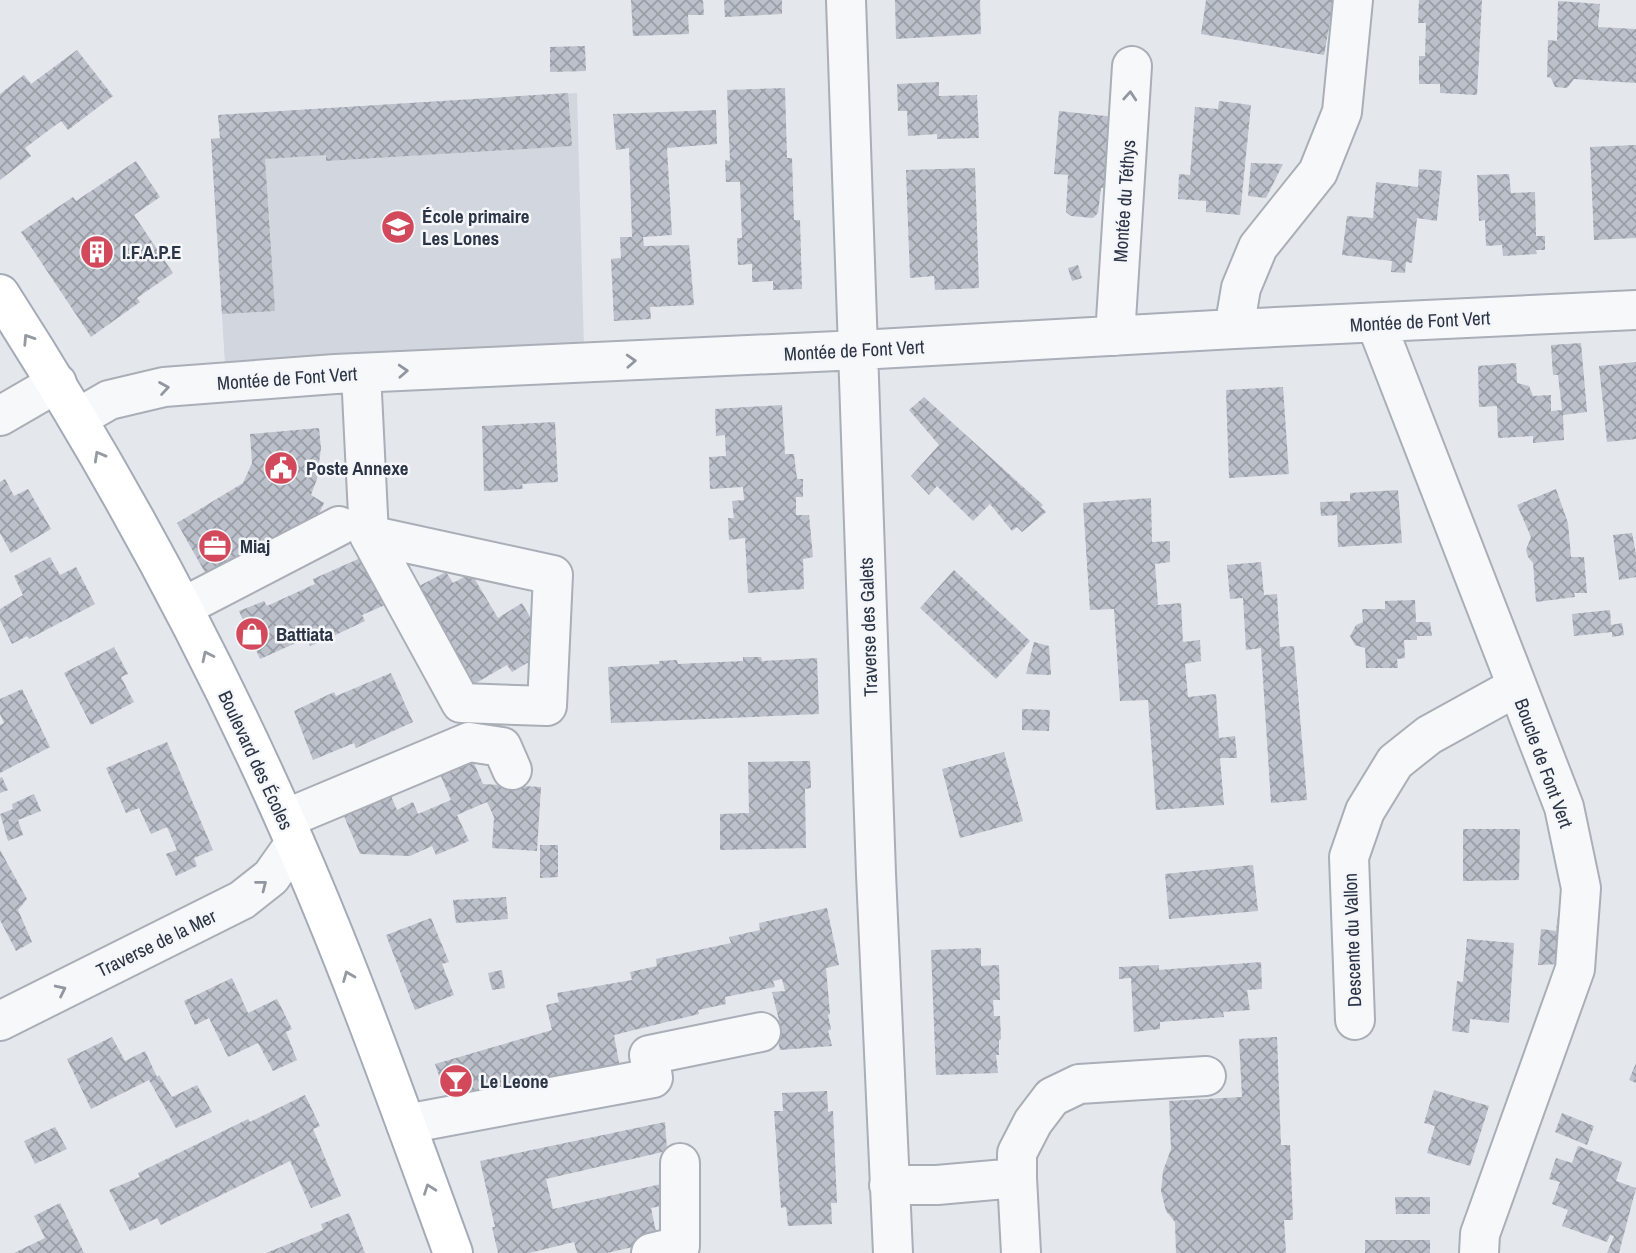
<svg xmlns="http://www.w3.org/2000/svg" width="1636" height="1253" viewBox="0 0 1636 1253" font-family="'Archivo Narrow',sans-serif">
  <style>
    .built { fill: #d2d6de }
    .building { fill: url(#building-cross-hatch) }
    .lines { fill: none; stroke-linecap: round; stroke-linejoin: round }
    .minor-casing { stroke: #a9aeb7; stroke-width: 42 }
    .major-casing { stroke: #a3abb8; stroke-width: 42 }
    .minor { stroke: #f7f8fa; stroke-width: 38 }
    .major { stroke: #fff; stroke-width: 38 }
    .oneway { stroke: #9196a0 }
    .oneway2 { stroke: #959aa2 }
    .labels { text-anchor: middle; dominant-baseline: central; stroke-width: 5; stroke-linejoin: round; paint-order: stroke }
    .street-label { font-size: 19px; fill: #2b3445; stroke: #f4f6f9 }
    .poi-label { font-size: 19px; font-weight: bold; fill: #2b3445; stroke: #f4f6f9; text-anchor: start }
  </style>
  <defs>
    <pattern id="building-cross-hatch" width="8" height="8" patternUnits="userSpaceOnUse" patternTransform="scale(1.75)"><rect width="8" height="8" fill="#bbc0ca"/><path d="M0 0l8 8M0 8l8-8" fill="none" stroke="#989da6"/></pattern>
  </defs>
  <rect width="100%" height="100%" fill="#e4e7ec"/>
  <!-- built -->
  <path class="built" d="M577 93 584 349 225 364 211 139 220 138 218 115Z"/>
  <!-- building -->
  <path class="building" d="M631 0H703L704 15H688L689 34 633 36Z
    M724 0H782V14L725 17Z
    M895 0H980L981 34 896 39Z
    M1206 0H1334L1324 55 1201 34Z
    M1419 0H1482L1477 95 1440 93V84H1419V56H1425L1426 23H1418Z
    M1558 1 1600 4 1598 27 1636 29V83L1574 79 1567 88 1555 87 1551 78 1547 77 1548 40 1557 41Z
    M585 46 586 71 550 72V47Z
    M77 50 113 96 68 130 61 121 25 148 31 156 0 180V94L24 75 31 84Z
    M939 82V96L977 95 979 138 937 139V134L908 136 907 111H898L897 84Z
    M785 88 787 158H792L794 220H800L802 289 773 290V281L752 282V264L738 265 737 238H742L740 182H726L725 160 730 161 727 90Z
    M568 93 572 146 326 161V155L265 159 275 311 222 314 211 139 220 138 218 115Z
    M1219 101 1251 105 1240 215 1206 212V201L1178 199 1179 174 1190 175 1195 107 1218 109Z
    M716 110 717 144 667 148 672 235 643 237 644 246 689 245 694 305 650 307 651 319 614 321 611 259 621 258 620 237H632L629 148 616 150 613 114Z
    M1059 111 1115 117 1110 188H1101L1098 213 1093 218 1071 216 1066 212 1068 175 1054 174Z
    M1636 145V238L1594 240 1590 147Z
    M136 161 160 197 134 215 173 273 137 298 140 302 91 337 21 232 73 197 76 201Z
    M1251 163 1283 164 1266 198 1248 196Z
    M975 168 979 288 935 290 934 276 910 278 906 170Z
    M1419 169 1442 171 1437 219V221L1417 218 1412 263 1406 262 1405 273 1391 272 1392 261 1342 255 1347 216 1373 218 1376 182 1418 187Z
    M1509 174 1511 193 1535 192 1536 236H1545V250H1536L1537 254 1503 256 1502 245 1486 246 1485 220 1479 221 1477 175Z
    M1078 265 1082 278 1072 281 1068 268Z
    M1581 343 1587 412 1563 415 1564 440 1533 443V436L1498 438 1497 406 1479 407 1478 366 1516 363 1517 383 1529 386 1533 396 1551 395V411L1562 410 1558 375H1553L1551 345Z
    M1636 362V439L1607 442 1599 366Z
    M1283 387 1289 474 1229 478 1226 390Z
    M924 397 1043 505 1041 507 1046 512 1022 532 1017 527 1012 531 990 504 973 521 937 486 929 495 911 476 939 445 909 410Z
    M782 405 785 454H794L797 479H803V497H796V515H809L813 557 803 559 804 589 748 593 745 538 729 540 728 518H734L732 501 744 500 743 487 710 489 709 457 726 456 725 435 716 436 715 409Z
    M555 422 558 482 522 484 523 489 484 491 482 426Z
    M319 428 321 448 317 479 311 495 324 503 318 516 211 583 177 523 243 483 252 463 250 434Z
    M5 479 14 496 28 489 51 529 11 553 0 533V482Z
    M1556 489 1568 523 1571 557H1584L1587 593H1574L1575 597 1536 602 1533 563 1528 557 1526 550 1531 537 1517 505Z
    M1398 490 1402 543 1338 547 1337 515 1321 516 1320 502 1350 501V493Z
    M1151 498 1152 542 1170 541V562L1155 564 1158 605 1181 603 1183 642 1200 640 1201 661 1185 664 1188 697 1216 694 1219 738 1235 736 1237 758H1220L1224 805 1156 810 1148 700 1120 701 1114 609 1090 610 1083 503Z
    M1632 533 1636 554V577L1619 580 1613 535Z
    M365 556 392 602 362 615 365 621 325 640 310 646 307 638 260 659 239 611 264 601 267 606 315 584 313 579Z
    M50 557 60 575 76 567 95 604 29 639 27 636 12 644 0 620V609L23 595 14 576Z
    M1261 562 1264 595 1277 594 1280 647 1294 646 1307 800 1271 803 1261 648 1246 650 1243 598 1230 599 1227 565Z
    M954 570 1030 641 996 679 920 608Z
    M446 572 453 583 471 573 498 618 522 603 549 650 512 672 507 665 469 687 419 586Z
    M1415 600 1416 622H1430L1432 636H1417V640H1404L1405 658 1397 659 1398 668H1366L1365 648 1355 645 1350 636 1356 625 1363 622 1362 609H1385V601Z
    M1610 610 1611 625 1622 623 1624 635 1612 637V632L1574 636 1572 614Z
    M1034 642 1049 646 1051 675 1026 674Z
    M114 647 128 674 121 677 134 702 91 725 64 673Z
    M743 657H761L762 661 817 658 819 714 611 723 608 667 659 664V661L677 660 678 664 743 661Z
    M391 673 413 722 356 748 354 743 313 760 294 711 334 692 336 696Z
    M22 689 50 747 0 773V725L4 723 0 714V699Z
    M1022 709 1050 710 1049 731 1022 730Z
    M167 742 213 850 194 858 197 866 176 876 166 854 177 850 167 827 151 834 139 808 126 813 106 768Z
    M1004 752 1023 821 960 838 942 769Z
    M473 761 483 784 541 787 537 851 492 848 494 817 487 802 457 815 469 841 436 855 432 846 410 856 360 854 344 816 391 796 397 810 413 802 418 814 451 800 440 774Z
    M810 761 811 788 805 789 806 848 720 850V814L749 813 748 762Z
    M2 777 8 790 0 793V778Z
    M34 794 41 811 18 820 23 835 8 841 0 814 13 809 12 804Z
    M1463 829H1520L1519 880 1463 881Z
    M540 845H558V877L540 878Z
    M0 850 27 899 18 910 32 942 16 951 0 920Z
    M1253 865 1258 911 1169 919 1165 874Z
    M506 897 508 919 456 923 453 900Z
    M827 908 839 965 826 968 830 1014 828 1015 831 1029 828 1031 832 1046 780 1050 774 1021 779 1020 772 992 785 991 782 979 773 981 775 987 725 997 726 1004 698 1010 699 1014 614 1035 620 1068 449 1104 435 1064 552 1030 546 1005 559 1002 557 993 632 980 630 972 657 966 656 959 731 943 729 937 760 930 759 923Z
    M1558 915 1570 916 1561 964 1538 965 1541 929 1556 931Z
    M431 918 449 962 442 964 454 995 415 1010 386 935Z
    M1467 939 1514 943 1509 1023 1470 1019 1469 1033 1452 1031 1457 981 1463 982Z
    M981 948V966L999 965 1000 1000H993L994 1016H1000L1001 1039 999 1040V1055H996L998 1073 936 1075 931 950Z
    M1261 962 1262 989 1247 990 1250 1010 1223 1012 1224 1017 1160 1022V1029L1134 1032 1131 978 1119 979V967L1159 965V970Z
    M502 970 505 988 492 990 488 973Z
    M232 978 248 1013 277 999 292 1029 286 1032 297 1060 273 1071 258 1043 228 1057 209 1018 195 1025 184 1001Z
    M112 1037 125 1061 145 1051 157 1077 159 1075 172 1097 197 1085 212 1112 176 1128 149 1080 91 1109 67 1059Z
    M1277 1037 1281 1145H1290L1293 1220H1284L1286 1253H1176L1175 1222 1166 1211 1161 1191 1163 1171 1171 1149 1169 1101 1242 1097 1239 1039Z
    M1636 1063V1083L1629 1080Z
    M1434 1090 1489 1106 1470 1166 1427 1153 1435 1126 1424 1123Z
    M827 1091 828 1112 833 1111 837 1203H831L832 1224 788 1226 786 1207 781 1208 774 1111H783L782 1093Z
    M305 1095 320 1126 313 1129 341 1196 311 1208 290 1161 161 1225 157 1218 130 1231 109 1190 140 1177 138 1173 248 1119 250 1122Z
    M1562 1113 1594 1126 1587 1145 1555 1132Z
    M665 1122 667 1151 546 1179 553 1209 661 1184 666 1205 651 1208 658 1241 607 1253H577L574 1242 529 1253H498L492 1227H495L480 1161Z
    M55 1127 67 1149 35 1164 24 1141Z
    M1578 1146 1622 1162 1616 1181 1636 1188 1619 1253H1607L1614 1236 1610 1235 1607 1242 1562 1226 1568 1210 1552 1204 1560 1182 1549 1179 1556 1158 1572 1163Z
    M1395 1197H1430V1214H1396Z
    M60 1203 84 1253H14L45 1238 34 1216Z
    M349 1213 365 1253H266L323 1230 321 1224Z
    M1365 1240H1430V1253H1365Z"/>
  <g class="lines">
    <!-- minor casing -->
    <g class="minor-casing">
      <path id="minor" d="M846 0 876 874 893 1253
        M1376 323 1564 807 1581 888 1575 969 1480 1234 1479 1253
        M1234 329 1241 288 1258 247 1318 172 1342 112 1353 0
        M1115 336 1132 66
        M361 373 369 535 461 703 547 706 553 575 369 535
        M0 416 57 383
        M78 418 109 400 164 387 335 374 859 350 1234 329 1636 310
        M183 607 339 526
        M285 819 469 742 502 747 512 770
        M1355 1020 1349 857 1365 811 1395 762 1429 735 1516 687
        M0 1021 242 900 271 877 295 843
        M406 1124 653 1078 649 1055 761 1032
        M1017 1178 1021 1253
        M889 1185H937L1017 1178V1153L1033 1122 1052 1097 1079 1084 1206 1076
        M651 1253 680 1246V1163"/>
    </g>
    <!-- major casing -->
    <g class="major-casing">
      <path id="major" d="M0 294C108 462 204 637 285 820 348 961 400 1108 453 1253"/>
    </g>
    <!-- minor -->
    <use href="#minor" class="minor"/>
    <!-- major -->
    <use href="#major" class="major"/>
  </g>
  <!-- one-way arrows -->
  <defs><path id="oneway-chevron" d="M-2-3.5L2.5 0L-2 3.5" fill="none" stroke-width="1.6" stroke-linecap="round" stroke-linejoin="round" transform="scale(1.75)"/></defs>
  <g class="oneway">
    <use href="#oneway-chevron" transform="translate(1130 96) rotate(-86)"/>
    <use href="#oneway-chevron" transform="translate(631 361) rotate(-3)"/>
    <use href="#oneway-chevron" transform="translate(403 371) rotate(-3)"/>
    <use href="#oneway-chevron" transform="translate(164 388) rotate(-9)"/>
    <use href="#oneway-chevron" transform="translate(262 885) rotate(-38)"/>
    <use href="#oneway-chevron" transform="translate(61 990) rotate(-26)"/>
  </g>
  <g class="oneway2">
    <use href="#oneway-chevron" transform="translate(28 339) rotate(-123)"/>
    <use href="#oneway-chevron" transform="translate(99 456) rotate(-119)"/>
    <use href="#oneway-chevron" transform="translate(207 656) rotate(-116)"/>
    <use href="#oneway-chevron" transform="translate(348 976) rotate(-112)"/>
    <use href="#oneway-chevron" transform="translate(429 1189) rotate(-110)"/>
  </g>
  <!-- icons -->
  <defs>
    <g id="school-disc" transform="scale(1.75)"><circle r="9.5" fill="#d1495b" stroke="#f4f6f9"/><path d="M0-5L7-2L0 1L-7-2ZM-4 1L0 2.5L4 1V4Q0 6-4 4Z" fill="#fff"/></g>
    <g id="building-disc" transform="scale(1.75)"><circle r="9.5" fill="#d1495b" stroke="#f4f6f9"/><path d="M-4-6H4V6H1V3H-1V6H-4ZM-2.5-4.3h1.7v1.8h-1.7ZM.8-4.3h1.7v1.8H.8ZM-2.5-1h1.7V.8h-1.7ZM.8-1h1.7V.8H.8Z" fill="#fff"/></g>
    <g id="civic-disc" transform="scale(1.75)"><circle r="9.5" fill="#d1495b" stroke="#f4f6f9"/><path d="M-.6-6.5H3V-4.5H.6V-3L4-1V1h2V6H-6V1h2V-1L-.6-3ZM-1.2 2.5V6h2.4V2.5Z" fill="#fff"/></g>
    <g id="office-disc" transform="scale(1.75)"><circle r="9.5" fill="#d1495b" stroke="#f4f6f9"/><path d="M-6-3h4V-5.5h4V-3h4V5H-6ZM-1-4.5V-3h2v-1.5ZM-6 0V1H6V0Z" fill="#fff"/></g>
    <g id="shop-disc" transform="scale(1.75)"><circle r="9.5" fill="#d1495b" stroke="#f4f6f9"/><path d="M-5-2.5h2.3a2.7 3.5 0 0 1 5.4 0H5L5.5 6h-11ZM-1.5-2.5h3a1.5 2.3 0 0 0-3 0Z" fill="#fff"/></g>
    <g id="bar-disc" transform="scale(1.75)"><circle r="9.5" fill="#d1495b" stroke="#f4f6f9"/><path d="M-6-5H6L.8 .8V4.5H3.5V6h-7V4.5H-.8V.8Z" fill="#fff"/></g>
  </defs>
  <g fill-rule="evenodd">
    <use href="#school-disc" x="398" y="227"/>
    <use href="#building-disc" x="97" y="252"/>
    <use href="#civic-disc" x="281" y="468"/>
    <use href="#office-disc" x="215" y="546"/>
    <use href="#shop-disc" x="252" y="634"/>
    <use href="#bar-disc" x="456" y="1081"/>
  </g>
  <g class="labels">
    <!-- street labels -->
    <g class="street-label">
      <text transform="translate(1124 201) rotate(-86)">Montée du Téthys</text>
      <text transform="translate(1420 321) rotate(-3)">Montée de Font Vert</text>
      <text transform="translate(854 350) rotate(-3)">Montée de Font Vert</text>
      <text transform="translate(287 378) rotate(-4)">Montée de Font Vert</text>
      <text transform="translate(868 627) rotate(-92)">Traverse des Galets</text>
      <text transform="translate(256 760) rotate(65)">Boulevard des Écoles</text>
      <text transform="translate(1544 763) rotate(70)">Boucle de Font Vert</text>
      <text transform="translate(1352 940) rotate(-92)">Descente du Vallon</text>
      <text transform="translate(156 943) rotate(-26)">Traverse de la Mer</text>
    </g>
    <!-- poi labels -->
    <g class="poi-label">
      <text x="422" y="216">École primaire<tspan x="422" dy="22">Les Lones</tspan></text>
      <text x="122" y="252">I.F.A.P.E</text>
      <text x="306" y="468">Poste Annexe</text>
      <text x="240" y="546">Miaj</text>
      <text x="276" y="634">Battiata</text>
      <text x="480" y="1081">Le Leone</text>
    </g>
  </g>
</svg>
